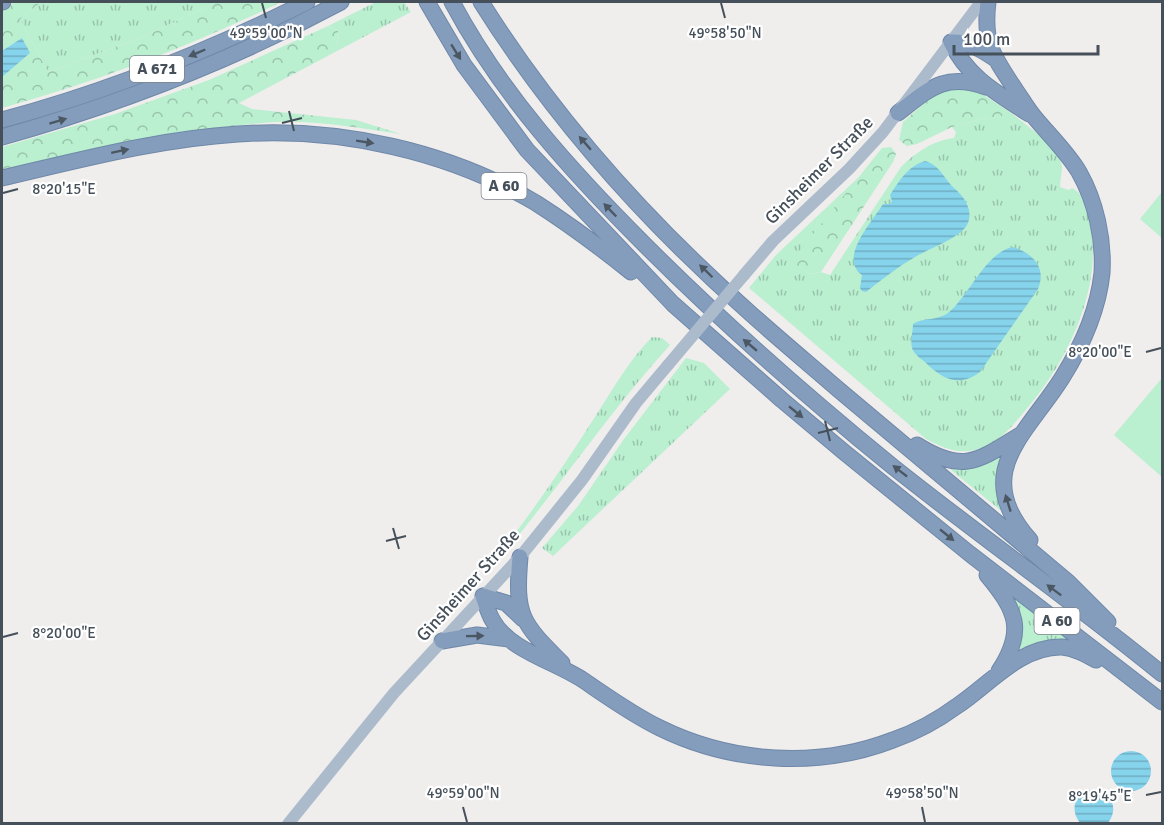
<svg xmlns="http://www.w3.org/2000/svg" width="1164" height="825" viewBox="0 0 1164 825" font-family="Signika,sans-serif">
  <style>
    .grass { fill: url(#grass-tufts) }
    .forest { fill: url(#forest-crowns) }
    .park { fill: #baefd0 }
    .water { fill: url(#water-rules) }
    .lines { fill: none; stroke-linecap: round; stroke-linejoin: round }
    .highway-casing { stroke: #6f88a8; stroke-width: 17 }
    .major { stroke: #acbbcc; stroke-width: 12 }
    .highway { stroke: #849dbd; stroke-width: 15 }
    .major-bridge { stroke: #acbbcc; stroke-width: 12 }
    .oneway { fill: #4b5864 }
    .ticks { fill: none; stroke: #45505a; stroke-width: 2 }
    .labels { text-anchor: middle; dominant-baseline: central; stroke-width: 4.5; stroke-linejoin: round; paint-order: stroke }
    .shield { fill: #fff; stroke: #7d848c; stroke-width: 1.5 }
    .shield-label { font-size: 16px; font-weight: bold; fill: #45505a }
    .street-label { font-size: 18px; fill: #45505a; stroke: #fff }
    .ticks-label { font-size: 15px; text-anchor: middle; fill: #45505a; stroke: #fff; stroke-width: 4.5; stroke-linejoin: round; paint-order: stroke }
  </style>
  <defs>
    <pattern id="grass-tufts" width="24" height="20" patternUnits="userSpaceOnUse" patternTransform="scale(1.5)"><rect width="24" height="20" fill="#baefd0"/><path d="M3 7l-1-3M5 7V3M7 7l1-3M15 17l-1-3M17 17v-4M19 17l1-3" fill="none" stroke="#99c4ac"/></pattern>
    <pattern id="forest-crowns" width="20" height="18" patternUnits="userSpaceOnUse" patternTransform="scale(1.5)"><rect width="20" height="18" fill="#baefd0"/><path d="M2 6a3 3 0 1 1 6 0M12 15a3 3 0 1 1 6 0" fill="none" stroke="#99c4ac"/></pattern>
    <pattern id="water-rules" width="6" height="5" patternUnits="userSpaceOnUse" patternTransform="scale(1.5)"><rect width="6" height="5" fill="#86d3ec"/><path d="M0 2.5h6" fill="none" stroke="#6faec2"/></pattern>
  </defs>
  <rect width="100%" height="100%" fill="#f0eded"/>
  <!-- grass -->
  <path class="grass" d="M41 2H217L145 36 48 72 20 19Z
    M376 2H404L411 12 337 51 338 31 328 26Z
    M1007 110C1022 122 1061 148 1062 167 1062 173 1060 180 1060 187L1069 190 1072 188C1082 192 1085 205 1088 214 1107 282 1068 362 1024 412 1009 430 994 448 969 451 953 453 940 446 926 439L749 288 776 255 860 176 791 263 810 274 821 272 830 275 901 167C915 153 934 140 954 138L956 132 952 127 981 119 1000 117Z
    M652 337 662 338 670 345C609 412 558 489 499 559L497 557C531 514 563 467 593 420 612 391 628 361 652 337Z
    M686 358 704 363 730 389 553 556 542 548 578 506 624 439Z
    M1009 447 1003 508 1000 510 951 470 953 467Z
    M1012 597 1073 642 1019 656 1015 650Z"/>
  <!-- forest -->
  <path class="forest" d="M15 2H41L20 19 48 72 145 36 217 2H281C191 46 98 81 2 108V11Z
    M328 26 338 31 337 51 239 103 252 109 356 120 401 134C360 128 317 120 275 122 183 128 91 154 2 172V147L115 114 209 80Z
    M960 87 979 92 1007 110 1001 117 981 119 952 127 917 144 907 146 899 140 903 122 928 100 944 90Z
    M891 147 896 154 893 162 821 272 810 274 790 263 882 148Z"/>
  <!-- park -->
  <path class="park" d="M1162 192V238L1140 219Z
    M1162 378V477L1114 435Z"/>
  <!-- water -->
  <path class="water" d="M22 38 30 53 2 77V51Z
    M925 161C940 165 944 179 955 189 965 197 974 212 967 225 960 238 928 249 915 257 898 267 882 279 866 292L862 291 860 288 862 275C838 258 872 222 883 204H890L892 201 890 195C900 180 907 167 925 161Z
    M1013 247C1033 254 1047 267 1038 289L980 372C959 388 942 379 925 362 920 358 914 354 912 348 910 339 913 332 913 324 924 317 937 321 948 313 969 296 986 252 1013 247Z
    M1111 771a20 20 0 1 1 40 0a20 20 0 1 1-40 0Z
    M1093 789C1112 791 1119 809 1108 823H1080C1069 809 1075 793 1093 789Z"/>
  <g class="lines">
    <!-- highway casing -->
    <g class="highway-casing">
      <path id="highway" d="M2 2H3
        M427 2 464 65 527 150 673 304 782 400 844 452 970 554 1162 702
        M452 2C501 94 572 172 645 245 723 323 806 396 892 466 981 537 1074 602 1162 674
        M481 2C554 118 647 222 750 313 779 339 809 364 839 390 915 454 992 518 1068 582L1108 622
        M988 2C983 43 993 56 1015 89 1022 99 1028 110 1036 119 1051 137 1067 152 1079 172 1096 202 1104 239 1102 273 1098 311 1082 346 1062 378 1026 435 970 473 1030 540
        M994 58C980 49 968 41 951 42 968 78 997 93 1029 114
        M898 113C929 89 945 72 986 87
        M2 120C107 92 209 51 307 2
        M2 137C120 104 233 60 341 2
        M2 178C80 160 158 139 238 134 339 127 449 151 536 203 569 224 601 248 631 272
        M917 445C963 474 978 461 1020 435
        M520 557C515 616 521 622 562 663
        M987 575C1016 610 1026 630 999 671
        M483 596C486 604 488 613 493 621 509 650 556 662 583 680 608 697 633 715 660 728 731 763 818 769 893 740 916 732 938 720 957 706 989 685 1020 646 1062 647 1074 648 1085 654 1096 660
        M483 596 506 603 523 619
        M442 641 477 635 509 639"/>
    </g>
    <!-- major -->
    <path class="major" d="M744 275 773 241 849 169 883 132 981 2
      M288 824 394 693 520 557 582 480 636 403 668 365"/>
    <!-- highway -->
    <use href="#highway" class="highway"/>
    <!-- major-bridge -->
    <path class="major-bridge" d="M668 365 744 275"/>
  </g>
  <!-- one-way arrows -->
  <defs><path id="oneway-solid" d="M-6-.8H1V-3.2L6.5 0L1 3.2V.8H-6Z" transform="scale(1.5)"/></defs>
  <g class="oneway">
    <use href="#oneway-solid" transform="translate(456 52) rotate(58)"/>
    <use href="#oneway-solid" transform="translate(197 53) rotate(157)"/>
    <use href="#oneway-solid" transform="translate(58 121) rotate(-17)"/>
    <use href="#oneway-solid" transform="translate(365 142) rotate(9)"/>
    <use href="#oneway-solid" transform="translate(585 143) rotate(-131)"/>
    <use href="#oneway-solid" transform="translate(120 151) rotate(-12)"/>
    <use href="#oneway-solid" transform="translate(610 210) rotate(-134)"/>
    <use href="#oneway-solid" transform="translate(706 271) rotate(-136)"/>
    <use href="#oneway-solid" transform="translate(750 345) rotate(-140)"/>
    <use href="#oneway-solid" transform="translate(796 412) rotate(39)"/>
    <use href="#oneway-solid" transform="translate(900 471) rotate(-142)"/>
    <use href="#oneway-solid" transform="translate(1008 503) rotate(-107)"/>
    <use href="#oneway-solid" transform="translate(947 535) rotate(39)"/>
    <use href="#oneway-solid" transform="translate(1054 590) rotate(-143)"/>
    <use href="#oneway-solid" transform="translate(475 636) rotate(-1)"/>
  </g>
  <!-- ticks -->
  <path class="ticks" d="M262 3 266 18M721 3 725 18M289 111 294 131M282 123 302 118M3 193 18 189M1146 352 1161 348M825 421 830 441M818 433 838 428M393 528 399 549M386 541 406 536M3 637 18 633M1146 795 1161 792M463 807 467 822M922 807 925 822"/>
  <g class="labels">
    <!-- shield labels -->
    <g class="shield">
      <rect x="130" y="56" width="54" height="26" rx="4.5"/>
      <rect x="481.5" y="173" width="45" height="26" rx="4.5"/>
      <rect x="1034.5" y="608" width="45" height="26" rx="4.5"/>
    </g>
    <g class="shield-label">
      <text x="157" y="69">A 671</text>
      <text x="504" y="186">A 60</text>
      <text x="1057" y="621">A 60</text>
    </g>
    <!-- street labels -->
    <g class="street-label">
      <text transform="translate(819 170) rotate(-45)">Ginsheimer Straße</text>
      <text transform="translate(468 585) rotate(-48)">Ginsheimer Straße</text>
    </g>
  </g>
  <g class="ticks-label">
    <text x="266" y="38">49°59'00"N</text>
    <text x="725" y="38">49°58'50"N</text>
    <text x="64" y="194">8°20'15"E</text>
    <text x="1100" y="357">8°20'00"E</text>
    <text x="64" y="638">8°20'00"E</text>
    <text x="463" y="798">49°59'00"N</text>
    <text x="922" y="798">49°58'50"N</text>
    <text x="1100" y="801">8°19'45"E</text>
  </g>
  <!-- border -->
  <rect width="1164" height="825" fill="none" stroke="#45505a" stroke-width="6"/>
  <!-- scale -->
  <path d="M954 45v9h144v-9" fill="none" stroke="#45505a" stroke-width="3"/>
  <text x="963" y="45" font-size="18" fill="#45505a" stroke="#ffffff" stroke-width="4.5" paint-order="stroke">100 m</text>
</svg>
